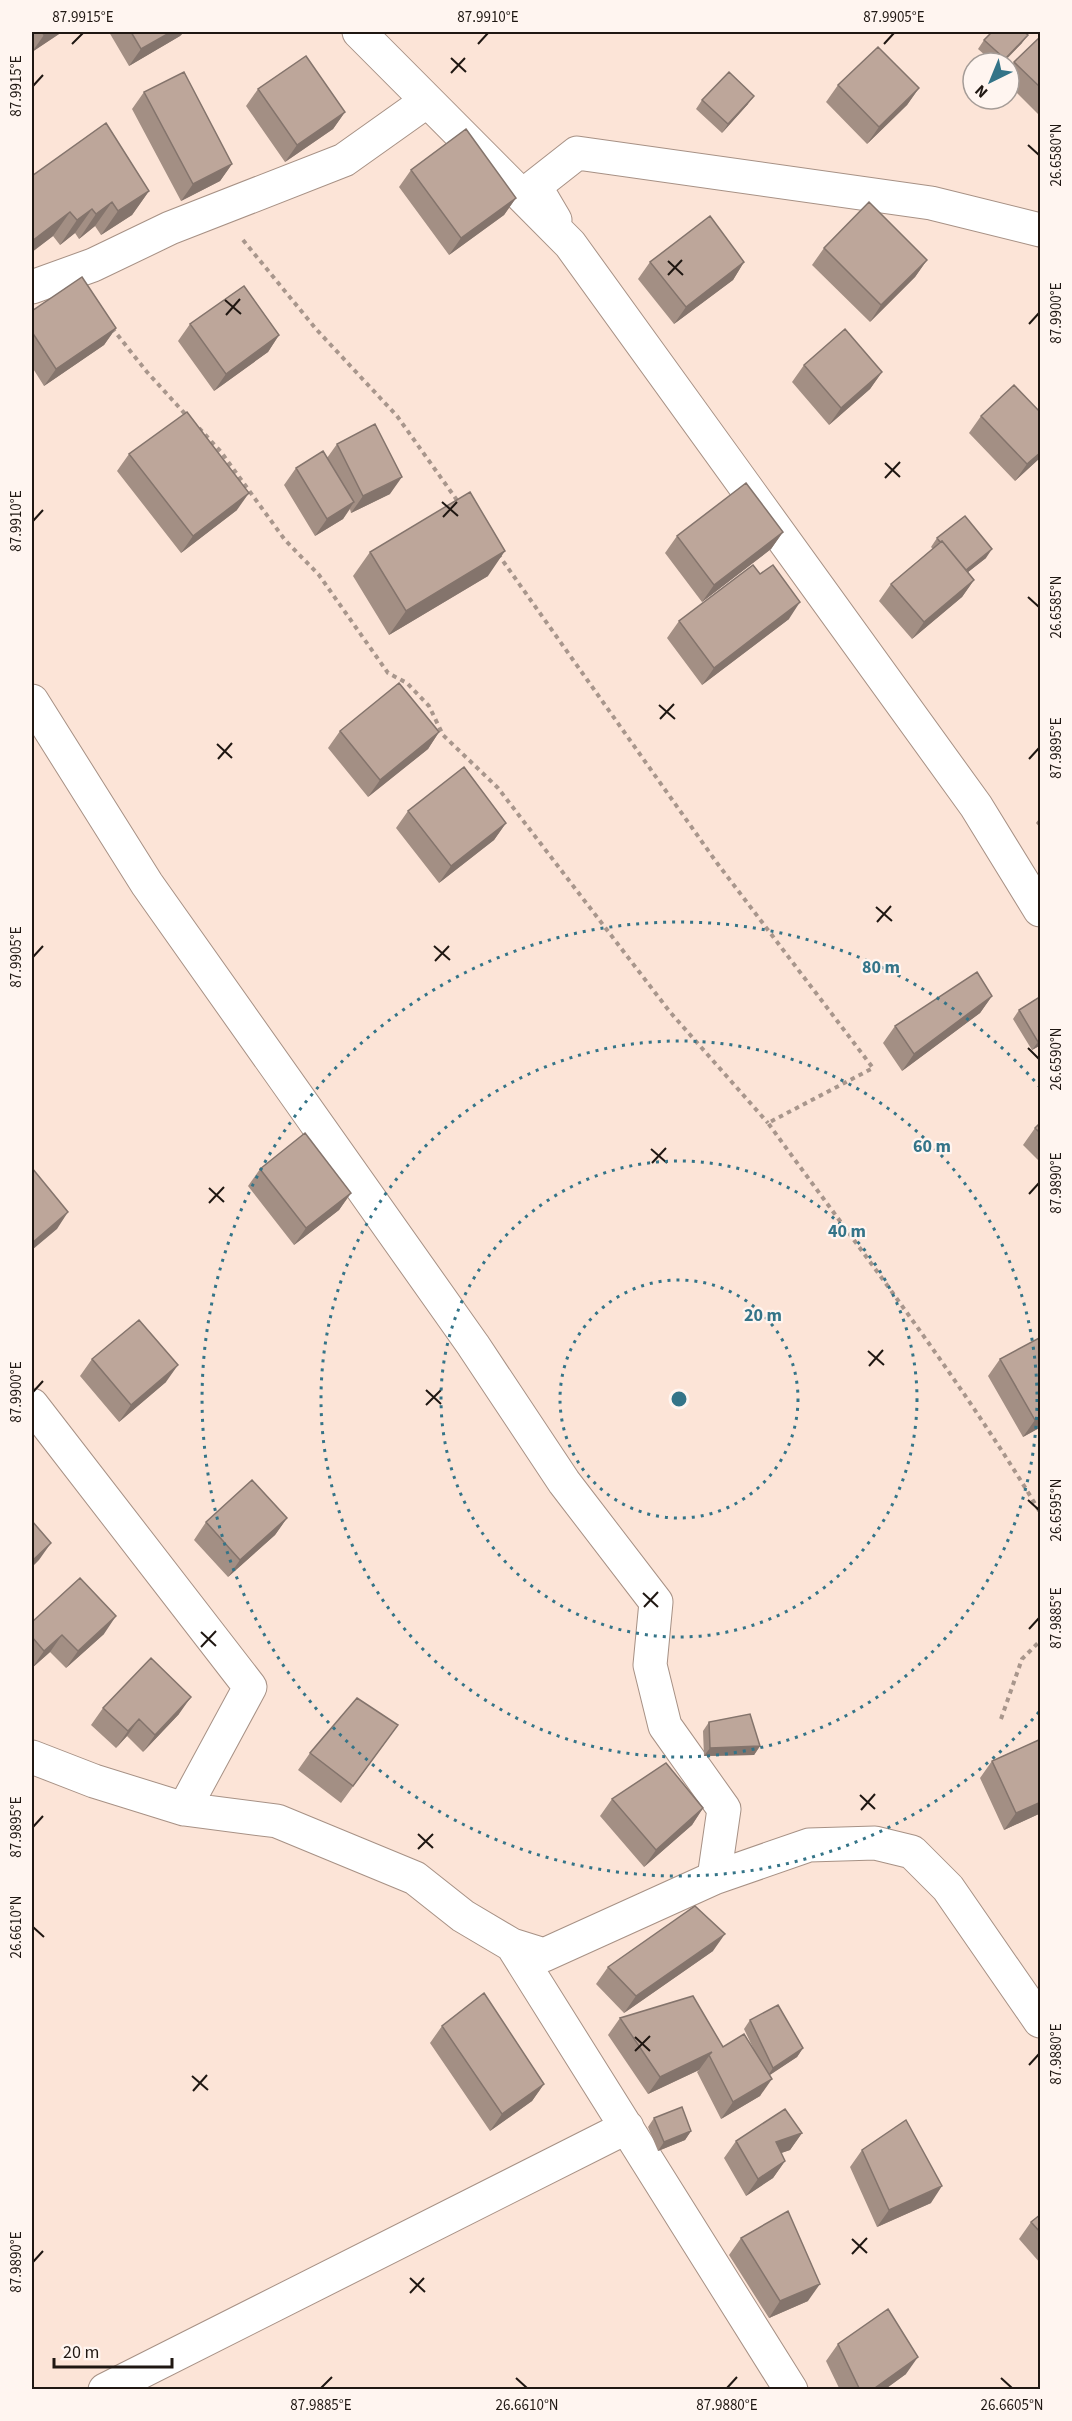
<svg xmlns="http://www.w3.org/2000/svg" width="1072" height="2421" viewBox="0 0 1072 2421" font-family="'Source Sans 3',sans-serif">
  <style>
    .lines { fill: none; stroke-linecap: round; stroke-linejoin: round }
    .minor-casing { stroke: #a79185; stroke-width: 35 }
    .path { stroke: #a8968c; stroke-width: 4; stroke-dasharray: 4.5 4.5; stroke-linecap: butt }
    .minor { stroke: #fff; stroke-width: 33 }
    .wall { fill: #a38f84 }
    .shaded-wall { fill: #84746c }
    .building { fill: #bda69a; stroke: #84746c; stroke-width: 1.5 }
    .ticks { fill: none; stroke: #1f1712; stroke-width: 2 }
    .ring { fill: none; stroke: #347488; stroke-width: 3; stroke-dasharray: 3 6 }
    .centre { fill: #347488; stroke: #fff5f0; stroke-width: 3 }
    .ring-label { font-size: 18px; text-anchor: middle; font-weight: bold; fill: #347488; stroke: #fff5f0; stroke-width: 4.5; stroke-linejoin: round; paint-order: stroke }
    .neatline { fill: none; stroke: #1f1712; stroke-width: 2 }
    .ticks-label { font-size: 15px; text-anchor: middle; fill: #1f1712 }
  </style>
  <rect width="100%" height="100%" fill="#fce4d7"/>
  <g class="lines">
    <!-- minor casing -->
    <g class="minor-casing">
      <path id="minor" d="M359 32 570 244 976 806 1040 910
        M555 220 535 186 577 153 931 203 1040 230
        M32 287 93 265 170 228 344 160 427 101
        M32 701 147 884 473 1345 564 1482 656 1602 650 1665 665 1726 724 1809 714 1878
        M32 1405 250 1687 184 1809
        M32 1757 94 1781 184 1809 277 1821 415 1878 463 1916 512 1945 544 1955 714 1878 809 1845 875 1843 912 1852 948 1888 1040 2021
        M512 1945 791 2390
        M105 2390 627 2127"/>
    </g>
    <!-- path -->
    <path class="path" d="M243 240 316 329 397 416 459 503
      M112 328 147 372 187 416
      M199 428 221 452 285 540 319 575 388 673 407 683 429 706 443 735 498 788 670 1012 768 1123
      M498 554 717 863 873 1068 768 1123C861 1251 959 1377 1040 1512
      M1001 1719 1022 1659 1040 1641"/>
    <!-- minor -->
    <use href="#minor" class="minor"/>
  </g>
  <!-- wall -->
  <path class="wall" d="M32 32H62L32 52Z
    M109 32H184L180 36 129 66Z
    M1041 36V117L1009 85V69L1014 62Z
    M984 40 1022 43 1003 63H994L978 49Z
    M838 85 919 88 907 105 867 144 826 102Z
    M258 89 345 112 333 129 285 162 246 106Z
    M144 92 232 164 220 181 181 201 132 109Z
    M702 100 748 104 722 133 696 109Z
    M411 170 516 198 504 215 449 255 399 187Z
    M32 176 149 191 132 215 101 235 95 226 79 239 75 233 60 245 53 236 32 252Z
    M824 248 927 260 915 277 870 322 812 265Z
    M650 262H744L733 280 674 324 638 279Z
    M32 311 116 328 104 345 44 386 32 367Z
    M190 324 279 335 268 352 214 391 178 341Z
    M804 365 882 372 870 389 829 425 792 382Z
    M981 416 1041 457 1015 481 969 433Z
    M337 444 390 494 351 513 350 509 343 519 315 536 284 485 296 468 327 458Z
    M129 454 237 510 181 553 117 471Z
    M783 532 771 549 702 602 665 553 677 536Z
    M937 538 986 558 968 572 974 580 962 597 912 639 879 601 891 584 933 549 931 547Z
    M370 552 488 576 389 635 353 576Z
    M760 574 789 619 702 685 667 638 679 621Z
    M340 731 439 732 428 749 368 797 328 748Z
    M408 811 506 823 494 840 439 883 396 828Z
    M1041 816V829L1036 823Z
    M992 996 980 1013 902 1071 883 1043 895 1026Z
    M1041 996V1045L1032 1050 1013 1019 1019 1010Z
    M1041 1122V1163L1023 1145 1035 1128Z
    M260 1169 351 1193 339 1210 294 1245 248 1186Z
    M1041 1337V1427L1023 1437 988 1376 1000 1359Z
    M92 1359 166 1382 119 1422 80 1376Z
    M287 1518 275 1535 228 1577 194 1540 206 1522Z
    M32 1622 104 1634 66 1668 50 1652 32 1668Z
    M103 1708 179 1714 143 1752 127 1736 116 1748 91 1725Z
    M709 1722 760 1746 754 1755 704 1756 703 1731Z
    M398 1725 341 1803 298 1770 310 1753Z
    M1041 1739V1813L1004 1830 980 1778 992 1761Z
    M612 1799 703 1808 692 1825 644 1867 600 1816Z
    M713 1951 624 2013 596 1984 608 1967Z
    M620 2018 723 2047 754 2050 744 2029 750 2020 803 2048 797 2057 769 2075 760 2096 721 2119 697 2072 699 2070 648 2094 608 2035Z
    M442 2026 544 2084 532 2101 490 2131 430 2043Z
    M654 2118 691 2131 685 2140 658 2151 648 2127Z
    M802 2133 790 2150 781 2153 785 2161 773 2178 746 2196 724 2158 736 2141Z
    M862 2150 931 2203 877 2227 850 2167Z
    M1041 2214V2264L1019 2239 1031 2222Z
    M741 2238 808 2301 769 2318 729 2255Z
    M838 2344 906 2374 884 2390H840L826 2361Z"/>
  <!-- shaded-wall -->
  <path class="shaded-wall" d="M49 32H62L32 52 44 35Z
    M171 32H184L180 36 129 66 141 49Z
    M1028 35 1022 43 1002 63 1005 59Z
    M919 88 907 105 867 144 879 127Z
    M754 96 748 104 722 133 728 124Z
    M345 112 333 129 285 162 297 145Z
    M232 164 220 181 181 201 193 184Z
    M149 191 132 215 101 235 118 211Z
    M516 198 504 215 449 255 461 238Z
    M112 202 95 226 79 239 96 214Z
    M92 209 75 233 60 245 77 220Z
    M70 212 53 236 32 252V241Z
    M927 260 915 277 870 322 881 305Z
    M744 262 733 280 674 324 686 307Z
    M116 328 104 345 44 386 56 369Z
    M279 335 268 352 214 391 226 374Z
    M882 372 870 389 829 425 841 408Z
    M1041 452V457L1015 481 1027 464Z
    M402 477 390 494 351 513 363 496Z
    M249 493 237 510 181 553 193 536Z
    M354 502 343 519 315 536 327 519Z
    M783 532 771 549 702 602 714 585Z
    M992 549 986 558 958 580 964 572Z
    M505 551 488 576 389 635 406 611Z
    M974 580 962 597 912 639 924 622Z
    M800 602 789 619 702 685 714 668Z
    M439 732 428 749 368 797 380 780Z
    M506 823 494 840 439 883 451 866Z
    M992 996 980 1013 902 1071 914 1054Z
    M1041 1040V1045L1032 1050 1038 1042Z
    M351 1193 339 1210 294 1245 306 1228Z
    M68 1212 57 1229 32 1250V1243Z
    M178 1365 166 1382 119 1422 131 1405Z
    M1041 1417V1427L1023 1437 1035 1420Z
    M287 1518 275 1535 228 1577 240 1560Z
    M51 1543 39 1560 32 1567V1561Z
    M116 1616 104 1634 66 1668 78 1651Z
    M62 1635 50 1652 32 1668 44 1651Z
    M191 1697 179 1714 143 1752 155 1735Z
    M139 1719 127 1736 116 1748 128 1731Z
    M760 1746 754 1755 704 1756 710 1748Z
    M1041 1802V1813L1004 1830 1016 1813Z
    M703 1808 692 1825 644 1867 656 1850Z
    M725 1934 713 1951 624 2013 636 1996Z
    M803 2048 797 2057 767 2077 773 2068Z
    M712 2052 699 2070 648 2094 660 2077Z
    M772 2079 760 2096 721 2119 733 2102Z
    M544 2084 532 2101 490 2131 502 2114Z
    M691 2131 685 2140 658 2151 664 2142Z
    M802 2133 790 2150 764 2159 776 2142Z
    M785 2161 773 2178 746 2196 758 2179Z
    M942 2186 931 2203 877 2227 889 2210Z
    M820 2284 808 2301 769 2318 780 2301Z
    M918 2357 906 2374 884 2390H872Z"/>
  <!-- building -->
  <path class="building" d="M42 32H49L44 35Z
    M131 32H171L141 49Z
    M992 32H1024L1028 35 1005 59 984 40Z
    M1041 36V88L1014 62Z
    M878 47 919 88 879 127 838 85Z
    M306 56 345 112 297 145 258 89Z
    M184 72 232 164 193 184 144 92Z
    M729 72 754 96 728 124 702 100Z
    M106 123 149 191 118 211 112 202 96 214 92 209 77 220 70 212 32 241V176Z
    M466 129 516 198 461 238 411 170Z
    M869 202 927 260 881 305 824 248Z
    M710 216 744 262 686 307 650 262Z
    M82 277 116 328 56 369 32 332V311Z
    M244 286 279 335 226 374 190 324Z
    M845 329 882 372 841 408 804 365Z
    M1014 385 1041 413V452L1027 464 981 416Z
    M187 412 249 493 193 536 129 454Z
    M375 424 402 477 363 496 337 444Z
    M323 451 354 502 327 519 296 468Z
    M746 483 783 532 714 585 677 536Z
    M470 492 505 551 406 611 370 552Z
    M965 516 992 549 966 570 942 541 940 542 937 538Z
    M942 541 974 580 924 622 891 584Z
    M753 565 760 574 773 565 800 602 714 668 679 621Z
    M399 683 439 732 380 780 340 731Z
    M464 767 506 823 451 866 408 811Z
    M977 972 992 996 914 1054 895 1026Z
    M1041 996V1040L1038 1042 1019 1010Z
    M1041 1122V1134L1035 1128Z
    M305 1133 351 1193 306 1228 260 1169Z
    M32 1168 68 1212 32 1243Z
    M139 1320 178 1365 131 1405 92 1359Z
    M1041 1337V1417L1035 1420 1000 1359Z
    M252 1480 287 1518 240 1560 206 1522Z
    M32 1521 51 1543 32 1561Z
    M80 1578 116 1616 78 1651 62 1635 44 1651 32 1637V1622Z
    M151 1658 191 1697 155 1735 139 1719 128 1731 103 1708Z
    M357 1698 398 1725 353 1786 310 1753Z
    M750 1714 760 1746 710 1748 709 1722Z
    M1041 1739V1802L1016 1813 992 1761Z
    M666 1763 703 1808 656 1850 612 1799Z
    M695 1906 725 1934 636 1996 608 1967Z
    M484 1993 544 2084 502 2114 442 2026Z
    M693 1996 723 2047 744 2034 772 2079 733 2102 709 2055 712 2052 660 2077 620 2018Z
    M778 2005 803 2048 773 2068 750 2020Z
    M682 2107 691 2131 664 2142 654 2118Z
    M785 2109 802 2133 776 2142 785 2161 758 2179 736 2141Z
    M906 2120 942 2186 889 2210 862 2150Z
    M788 2211 820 2284 780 2301 741 2238Z
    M1041 2214V2233L1031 2222Z
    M888 2309 918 2357 872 2390H860L838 2344Z"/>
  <!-- ticks -->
  <path class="ticks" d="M72 44 83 33M478 44 488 33M884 44 894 33M451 58 466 72M451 73 465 58M33 86 43 75M1028 145 1039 155M668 261 683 275M668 275 682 260M225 300 241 314M226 315 240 299M1029 324 1039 313M885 463 900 477M885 478 900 462M442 502 458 516M443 517 457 502M33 521 43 510M1028 597 1039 607M659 705 675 719M660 719 674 704M217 744 232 758M218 759 232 743M1029 759 1039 748M876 907 892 921M877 922 891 906M434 946 450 960M33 957 43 946M435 961 449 946M1028 1048 1039 1059M651 1149 667 1163M652 1163 666 1148M209 1188 224 1202M1029 1194 1039 1183M209 1203 224 1187M868 1351 884 1365M869 1366 883 1350M426 1390 441 1404M33 1392 43 1381M426 1405 441 1390M1028 1500 1039 1510M643 1593 658 1607M644 1607 658 1592M1029 1629 1039 1618M201 1632 216 1646M201 1647 216 1631M860 1795 875 1809M861 1810 875 1794M33 1827 43 1816M418 1834 433 1848M418 1849 433 1834M33 1927 44 1937M635 2037 650 2051M635 2051 650 2036M1029 2065 1039 2054M192 2076 208 2090M193 2091 207 2075M852 2239 867 2253M852 2254 867 2238M33 2262 43 2251M410 2278 425 2292M410 2293 424 2278M516 2378 527 2388M1001 2378 1012 2388M321 2388 332 2377M727 2388 737 2377"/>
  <!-- distance rings -->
  <g class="ring">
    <circle cx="679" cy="1399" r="119"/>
    <circle cx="679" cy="1399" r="238"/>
    <circle cx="679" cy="1399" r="358"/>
    <path d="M1039 1712A477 477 0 1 1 1039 1086"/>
  </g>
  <circle cx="679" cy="1399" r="9" class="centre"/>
  <g class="ring-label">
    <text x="881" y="973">80 m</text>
    <text x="932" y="1152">60 m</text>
    <text x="847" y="1237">40 m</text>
    <text x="763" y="1321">20 m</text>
  </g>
  <!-- border -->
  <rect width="1072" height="2421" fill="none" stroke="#fff5f0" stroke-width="66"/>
  <!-- north arrow -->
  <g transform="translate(991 81) rotate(223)"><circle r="28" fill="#fff5f0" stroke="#a59c97" stroke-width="1.5"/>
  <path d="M0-4.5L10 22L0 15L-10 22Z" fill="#347488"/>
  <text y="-9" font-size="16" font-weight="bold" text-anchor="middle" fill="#1f1712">N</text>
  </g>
  <!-- scale -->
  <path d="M54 2358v9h118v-9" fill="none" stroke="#1f1712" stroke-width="3"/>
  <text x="63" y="2358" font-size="18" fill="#1f1712" stroke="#fff5f0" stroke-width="4.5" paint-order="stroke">20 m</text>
  <rect x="33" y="33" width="1006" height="2355" class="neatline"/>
  <g class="ticks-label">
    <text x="83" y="22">87.9915°E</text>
    <text x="488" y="22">87.9910°E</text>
    <text x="894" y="22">87.9905°E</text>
    <text transform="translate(16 86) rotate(-90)" y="5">87.9915°E</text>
    <text transform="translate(1056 155) rotate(-90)" y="5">26.6580°N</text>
    <text transform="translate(1056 313) rotate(-90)" y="5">87.9900°E</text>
    <text transform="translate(16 521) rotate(-90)" y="5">87.9910°E</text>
    <text transform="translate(1056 607) rotate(-90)" y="5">26.6585°N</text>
    <text transform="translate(1056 748) rotate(-90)" y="5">87.9895°E</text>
    <text transform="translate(16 957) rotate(-90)" y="5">87.9905°E</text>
    <text transform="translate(1056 1059) rotate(-90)" y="5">26.6590°N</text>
    <text transform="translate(1056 1183) rotate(-90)" y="5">87.9890°E</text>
    <text transform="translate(16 1392) rotate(-90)" y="5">87.9900°E</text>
    <text transform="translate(1056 1510) rotate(-90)" y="5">26.6595°N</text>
    <text transform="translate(1056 1618) rotate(-90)" y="5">87.9885°E</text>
    <text transform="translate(16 1827) rotate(-90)" y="5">87.9895°E</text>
    <text transform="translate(16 1927) rotate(-90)" y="5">26.6610°N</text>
    <text transform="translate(1056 2054) rotate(-90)" y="5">87.9880°E</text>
    <text transform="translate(16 2262) rotate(-90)" y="5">87.9890°E</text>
    <text x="321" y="2410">87.9885°E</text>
    <text x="527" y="2410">26.6610°N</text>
    <text x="727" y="2410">87.9880°E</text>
    <text x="1012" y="2410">26.6605°N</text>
  </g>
</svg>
